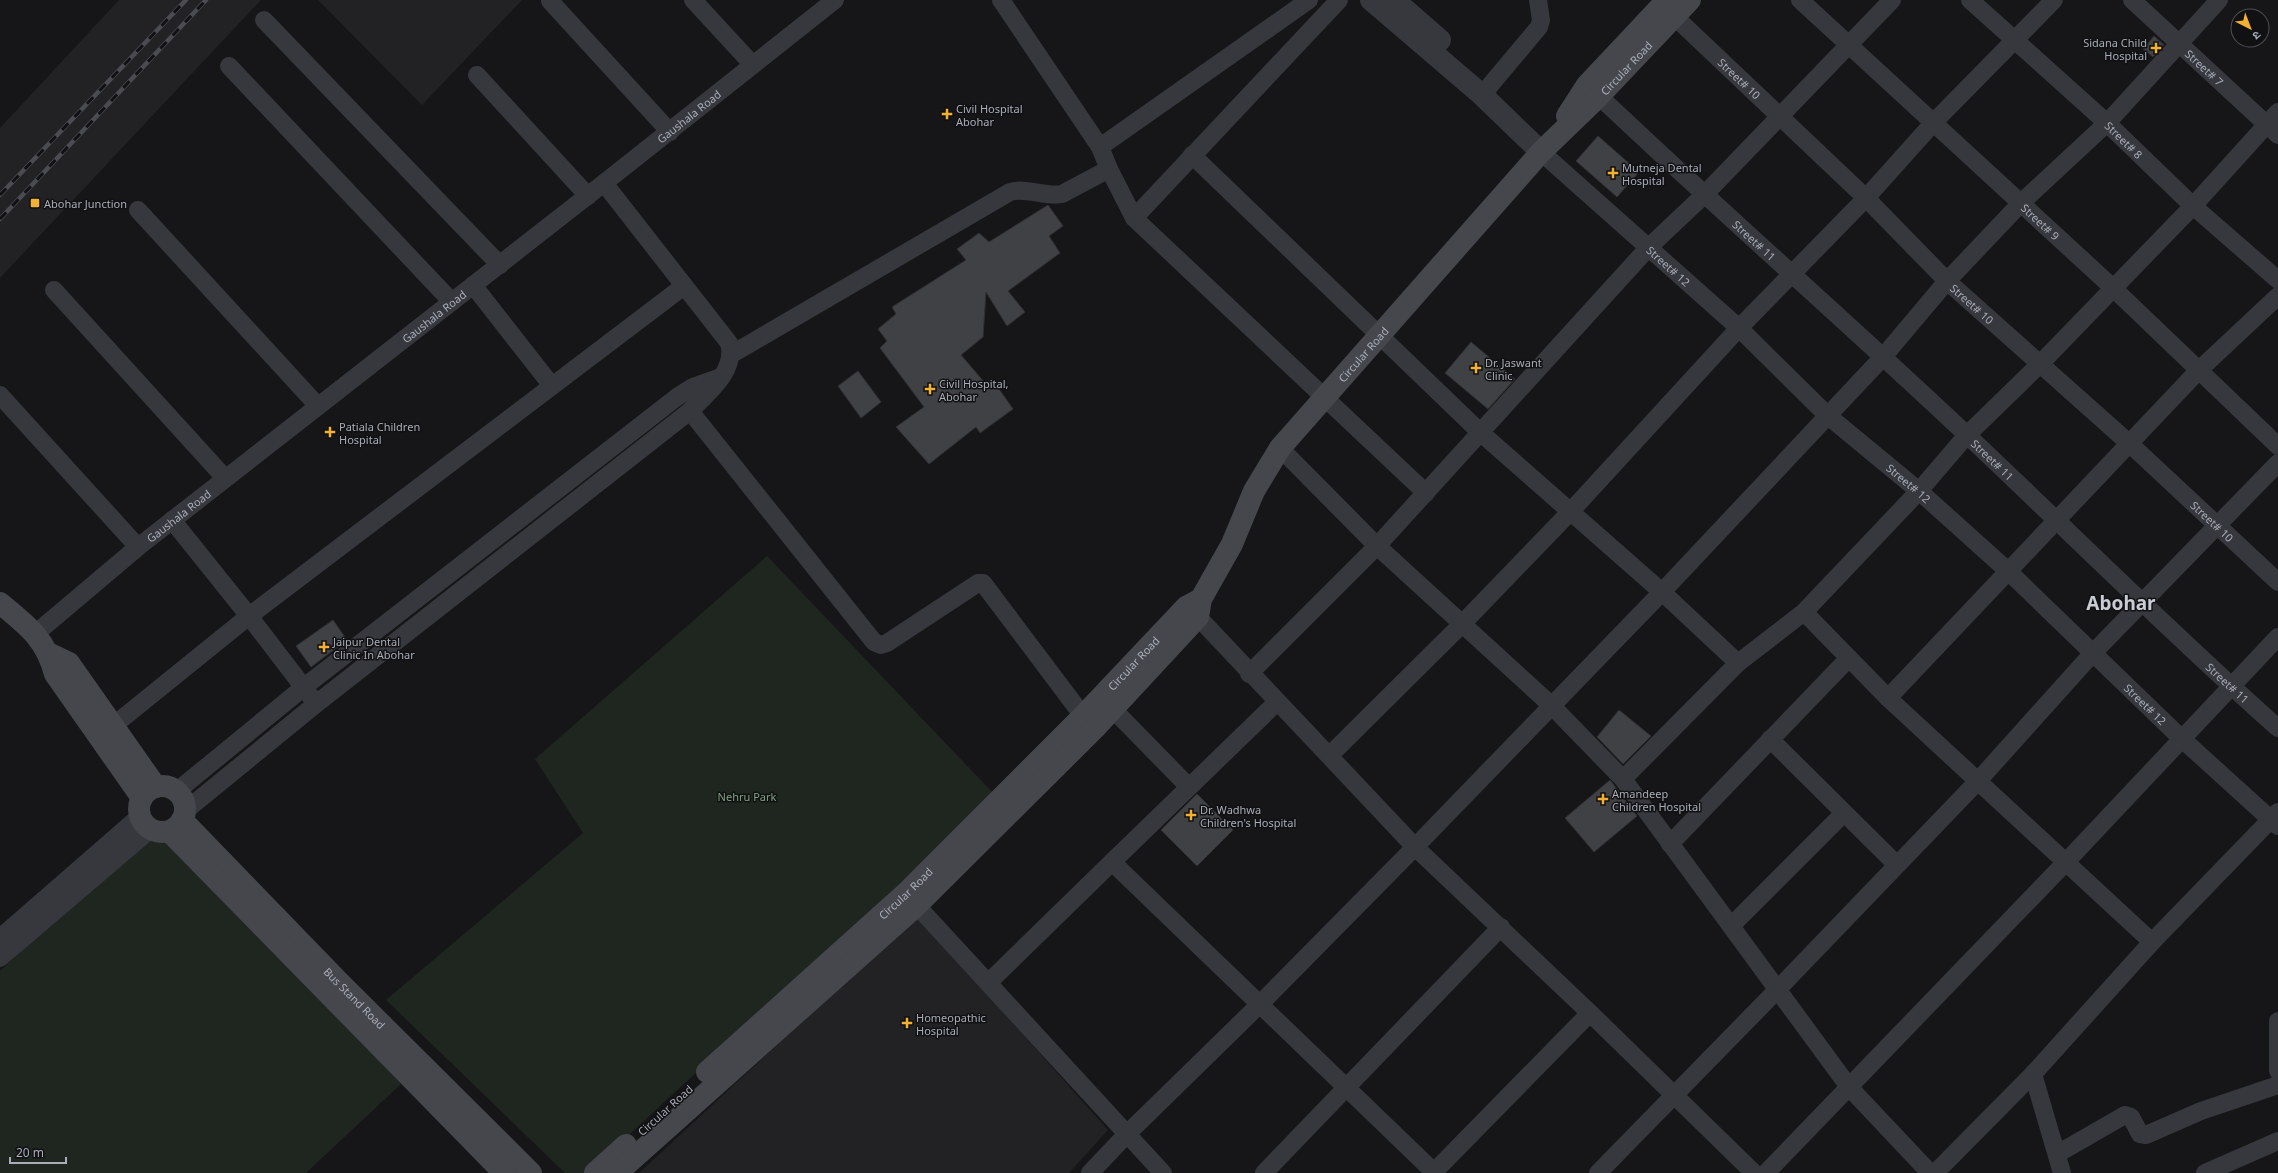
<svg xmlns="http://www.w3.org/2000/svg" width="2278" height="1173" viewBox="0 0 2278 1173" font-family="'Noto Sans','Noto Sans Devanagari',sans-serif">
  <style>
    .built { fill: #222225 }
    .green { fill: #1e261f }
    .building { fill: #404145; stroke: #303034 }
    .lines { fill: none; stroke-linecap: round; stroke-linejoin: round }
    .minor { stroke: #37383d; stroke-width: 18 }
    .tertiary { stroke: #37383d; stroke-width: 22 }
    .secondary { stroke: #45474d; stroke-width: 22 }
    .rail-casing { stroke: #4a4c52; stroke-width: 4.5 }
    .rail { stroke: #111113; stroke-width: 3; stroke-dasharray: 9; stroke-linecap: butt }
    .poi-dot { fill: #f2b134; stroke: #111113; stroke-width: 1.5 }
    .labels { text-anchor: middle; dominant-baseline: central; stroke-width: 3; stroke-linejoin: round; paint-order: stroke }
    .poi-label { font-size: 11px; fill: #a8adb8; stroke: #111113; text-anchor: start }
    .street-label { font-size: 11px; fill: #a8adb8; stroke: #111113 }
    .park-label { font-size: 11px; fill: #7fa381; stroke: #111113 }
    .town-label { font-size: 19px; font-weight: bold; fill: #c9ccd4; stroke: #111113 }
  </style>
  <rect width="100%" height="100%" fill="#161618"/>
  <!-- built -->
  <path class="built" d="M119 0H261L0 278V128Z
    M318 0H522L422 105Z
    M917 915 1108 1130 1069 1173H639Z"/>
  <!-- green -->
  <path class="green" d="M767 556 995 795 588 1173H565L386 1000 583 833 535 759Z
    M159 825 401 1084 306 1173H0V971Z"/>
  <!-- building -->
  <path class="building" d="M2154 36 2164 45 2153 57 2143 49Z
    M1598 136 1639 172 1617 197 1576 161Z
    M1048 205 1063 226 1049 236 1060 253 1008 291 1025 312 1007 326 986 292 983 337 961 355 985 383 992 379 1013 409 980 433 976 427 929 464 896 427 924 407 880 348 887 341 878 329 896 314 892 307 966 260 957 249 979 233 989 242Z
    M1471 342 1515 379 1488 409 1445 373Z
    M858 371 881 402 861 418 838 386Z
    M333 620 347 640 311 667 296 646Z
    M1619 710 1651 736 1623 764 1597 737Z
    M1610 780 1637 816 1594 852 1565 818Z
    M1197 794 1233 830 1197 866 1161 830Z"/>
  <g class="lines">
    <!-- minor -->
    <g class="minor">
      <path d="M693 0 753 65"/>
      <path d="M1001 0 1100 147 1109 169 1134 218 1426 493"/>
      <path id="s1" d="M1800 0 2112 287 2278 446"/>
      <path id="s2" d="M1970 0 2107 123 2193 206 2278 280"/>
      <path id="s3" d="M2132 0 2278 135"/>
      <path d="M550 1 670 132"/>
      <path id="s4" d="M1675 17 1866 198 1947 281 2130 444 2278 582"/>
      <path d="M264 20 500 265"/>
      <path d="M229 66 452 302"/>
      <path d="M477 75 588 196"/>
      <path d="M1482 95 1539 27 1541 20 1538 0"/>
      <path id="s5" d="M1599 96C1720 211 1845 320 1966 434 2070 532 2171 633 2278 728"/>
      <path d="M1100 147 1309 0"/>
      <path id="s6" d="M1541 152 1739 328 1827 415 1919 491 2008 571 2181 738 2278 826"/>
      <path d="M1192 155 1481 433 1662 592 1738 663"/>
      <path d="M138 210 318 406"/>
      <path d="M1134 218 1339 0"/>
      <path d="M473 285 552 386"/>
      <path d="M54 290 225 478"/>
      <path d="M732 354 1010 192C1026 187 1045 197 1062 194L1109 169"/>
      <path d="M0 395 138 547"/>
      <path d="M690 411 874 642 881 645 887 643 978 583H983L1083 716"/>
      <path d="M1280 448 1377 546 1551 705 1623 779 1849 1087 1930 1173"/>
      <path d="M172 520 249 616 311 697"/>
      <path d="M1804 612 1919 491 1967 435 2040 364 2193 206 2278 112"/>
      <path d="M1198 617 1415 847 1590 1013 1754 1173"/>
      <path id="s7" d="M35 634 138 547 604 183 835 0"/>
      <path d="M1249 674 1377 546 1649 247 1704 195 1892 0"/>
      <path d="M1888 698 2198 371 2278 296"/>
      <path d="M1104 700 1189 787"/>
      <path d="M1277 702 1112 862 1435 1173"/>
      <path d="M103 734 249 616 684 286"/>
      <path d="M1770 739 1896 864"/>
      <path d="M1330 755 1462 624 1571 511 1739 328 1866 198 1934 122 2054 0"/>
      <path d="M1623 779 1738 663 1804 612 1888 698 2152 942"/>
      <path d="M177 791 304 687 677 397 693 387 721 377"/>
      <path d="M185 811 316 704 690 411C708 393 737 370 729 343L604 183"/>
      <path d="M1670 844 1849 658"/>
      <path d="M908 896 1127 1134 1090 1173"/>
      <path d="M1731 926 1844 813"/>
      <path d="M0 938 140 816"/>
      <path d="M0 958 151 829"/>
      <path d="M988 983 1112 862"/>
      <path d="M2278 1021V1071"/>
      <path d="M2033 1074 2062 1173"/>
      <path d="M2057 1154 2125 1115 2131 1117 2140 1134 2146 1135 2201 1111 2278 1085"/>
      <path d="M1163 1173 1127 1134 1259 1005 1415 847 1662 592 1883 357 1947 281 2021 203 2107 123 2219 0"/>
      <path d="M1264 1173 1501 927"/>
      <path d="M1433 1173 1590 1013"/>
      <path d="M1598 1173 1777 990 1977 782 2092 654 2278 463"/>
      <path d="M1766 1173 2065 863 2278 637"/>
      <path d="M1935 1173 2033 1074 2152 942 2278 812"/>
      <path d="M2205 1173 2278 1141"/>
    </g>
    <!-- tertiary -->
    <path class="tertiary" d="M1371 0 1482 95 1541 152
      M1394 0 1440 40"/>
    <!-- secondary -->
    <g class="secondary">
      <path d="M1567 116 1587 85 1667 0"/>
      <path d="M0 603C27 625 46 639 55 674L142 798"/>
      <path d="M50 654 69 663 156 787"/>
      <circle cx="162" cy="809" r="23"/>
      <path id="s8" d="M182 820 338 981 531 1173"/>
      <path d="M170 832 504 1173"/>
      <path id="s9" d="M707 1072 906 893 1083 716 1186 607 1201 599"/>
      <path d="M595 1173 626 1145"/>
      <path id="s10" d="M617 1173 916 906 1095 728 1198 617 1201 599 1232 544 1254 491 1280 448 1541 152 1599 96 1690 0"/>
    </g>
    <!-- rail casing -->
    <g class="rail-casing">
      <path id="rail" d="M0 195 186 0
        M0 219 206 0"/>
    </g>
    <!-- rail -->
    <use href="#rail" class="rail"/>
  </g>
  <!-- markers -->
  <g class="poi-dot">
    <path d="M2154 42h4v4h4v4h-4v4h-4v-4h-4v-4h4z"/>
    <path d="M945 108h4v4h4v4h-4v4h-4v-4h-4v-4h4z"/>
    <path d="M1611 167h4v4h4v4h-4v4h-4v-4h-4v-4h4z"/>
    <rect x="30" y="198" width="10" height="10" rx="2"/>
    <path d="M1474 362h4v4h4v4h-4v4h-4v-4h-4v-4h4z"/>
    <path d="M928 383h4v4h4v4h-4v4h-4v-4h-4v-4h4z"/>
    <path d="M328 426h4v4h4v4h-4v4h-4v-4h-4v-4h4z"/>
    <path d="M322 641h4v4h4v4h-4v4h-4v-4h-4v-4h4z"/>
    <path d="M1601 793h4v4h4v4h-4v4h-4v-4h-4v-4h4z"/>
    <path d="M1189 809h4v4h4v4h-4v4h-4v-4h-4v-4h4z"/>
    <path d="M905 1017h4v4h4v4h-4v4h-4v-4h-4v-4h4z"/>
  </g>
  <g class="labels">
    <!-- poi labels -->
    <g class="poi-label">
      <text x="2147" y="42" text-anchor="end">Sidana Child<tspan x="2147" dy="13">Hospital</tspan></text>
      <text x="956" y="108">Civil Hospital<tspan x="956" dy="13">Abohar</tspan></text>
      <text x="1622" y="167">Mutneja Dental<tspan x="1622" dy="13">Hospital</tspan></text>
      <text x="44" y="203">Abohar Junction</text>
      <text x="1485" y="362">Dr. Jaswant<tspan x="1485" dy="13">Clinic</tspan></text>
      <text x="939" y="383">Civil Hospital,<tspan x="939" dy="13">Abohar</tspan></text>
      <text x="339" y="426">Patiala Children<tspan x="339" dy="13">Hospital</tspan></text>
      <text x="333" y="641">Jaipur Dental<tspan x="333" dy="13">Clinic In Abohar</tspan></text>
      <text x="1612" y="793">Amandeep<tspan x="1612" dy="13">Children Hospital</tspan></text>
      <text x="1200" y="809">Dr. Wadhwa<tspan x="1200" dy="13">Children's Hospital</tspan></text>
      <text x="916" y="1017">Homeopathic<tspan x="916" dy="13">Hospital</tspan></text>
    </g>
    <!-- street labels -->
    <g class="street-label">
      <text stroke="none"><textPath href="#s10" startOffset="1508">Circular Road</textPath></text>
      <text stroke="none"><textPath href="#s3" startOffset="99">Street# 7</textPath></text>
      <text stroke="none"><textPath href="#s4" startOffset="89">Street# 10</textPath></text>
      <text stroke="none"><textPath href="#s7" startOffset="834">Gaushala Road</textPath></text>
      <text stroke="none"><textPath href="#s2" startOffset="208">Street# 8</textPath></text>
      <text stroke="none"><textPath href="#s1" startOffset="327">Street# 9</textPath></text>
      <text stroke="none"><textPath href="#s5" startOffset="212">Street# 11</textPath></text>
      <text stroke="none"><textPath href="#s6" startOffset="171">Street# 12</textPath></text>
      <text stroke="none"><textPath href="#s4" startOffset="413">Street# 10</textPath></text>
      <text stroke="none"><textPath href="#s7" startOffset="510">Gaushala Road</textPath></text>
      <text stroke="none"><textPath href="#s10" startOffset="1119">Circular Road</textPath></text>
      <text stroke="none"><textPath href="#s5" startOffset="536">Street# 11</textPath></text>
      <text stroke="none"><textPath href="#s6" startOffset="495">Street# 12</textPath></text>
      <text stroke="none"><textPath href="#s7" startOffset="186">Gaushala Road</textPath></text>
      <text stroke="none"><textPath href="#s4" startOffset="737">Street# 10</textPath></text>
      <text stroke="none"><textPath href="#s9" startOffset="591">Circular Road</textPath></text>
      <text stroke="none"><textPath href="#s5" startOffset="860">Street# 11</textPath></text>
      <text stroke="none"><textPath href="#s6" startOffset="819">Street# 12</textPath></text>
      <text stroke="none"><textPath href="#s9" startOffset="267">Circular Road</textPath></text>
      <text stroke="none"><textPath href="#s8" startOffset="248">Bus Stand Road</textPath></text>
      <text transform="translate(665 1110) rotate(-42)">Circular Road</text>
    </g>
    <!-- park labels -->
    <g class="park-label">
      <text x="747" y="796">Nehru Park</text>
    </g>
    <!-- town labels -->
    <g class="town-label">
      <text x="2121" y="603">Abohar</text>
    </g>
  </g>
  <!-- north arrow -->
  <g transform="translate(2250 28) rotate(138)"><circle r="19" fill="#111113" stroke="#4d4f55"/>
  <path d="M0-3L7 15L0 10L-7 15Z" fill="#f2b134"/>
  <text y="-6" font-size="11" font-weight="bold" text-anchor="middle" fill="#a8adb8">उ</text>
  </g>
  <!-- scale -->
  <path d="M10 1157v6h56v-6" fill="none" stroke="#a8adb8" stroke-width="2"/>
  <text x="16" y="1157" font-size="12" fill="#a8adb8" stroke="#111113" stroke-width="3" paint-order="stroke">20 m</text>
</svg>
